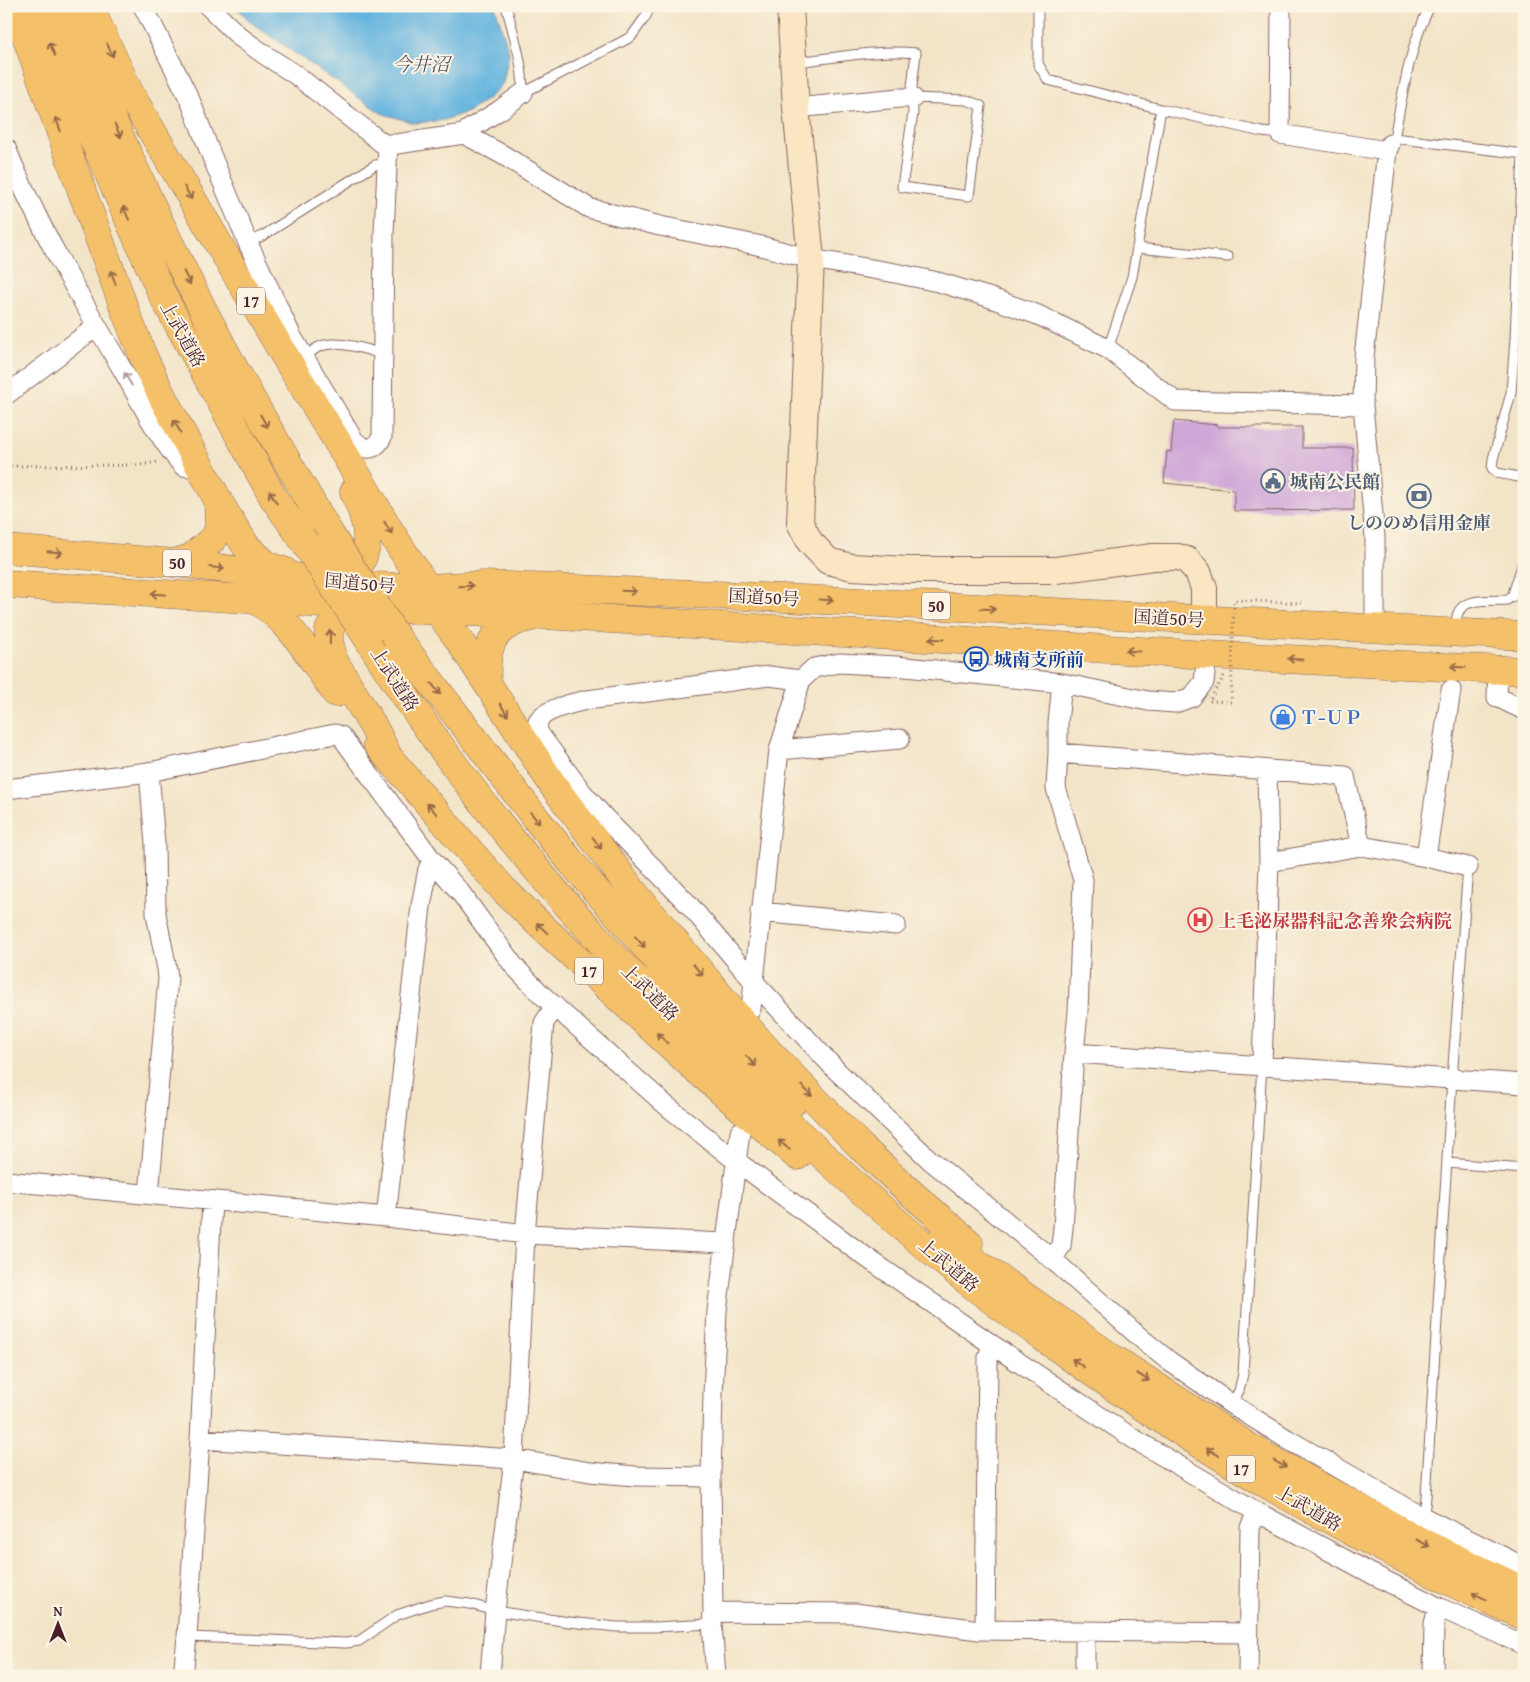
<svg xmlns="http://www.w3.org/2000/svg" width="1530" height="1682" viewBox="0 0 1530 1682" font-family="'Gentium Book Plus','Noto Serif JP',serif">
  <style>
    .water { fill: #64b4df; stroke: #576a85 }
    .building { fill: #cfa8d8 }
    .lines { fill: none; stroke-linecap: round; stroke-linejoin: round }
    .lane-casing { stroke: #856462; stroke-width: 11 }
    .street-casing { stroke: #856462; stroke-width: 21 }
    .secondary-casing { stroke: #856462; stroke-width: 28 }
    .highway-casing { stroke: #856462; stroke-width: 29 }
    .path { stroke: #856462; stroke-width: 3; stroke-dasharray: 1 4; stroke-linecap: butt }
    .lane { stroke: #fff; stroke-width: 9 }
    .street { stroke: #fff; stroke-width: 19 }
    .secondary { stroke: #fbe6c3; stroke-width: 26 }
    .highway { stroke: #f4c16a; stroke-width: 28 }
    .highway-bridge-casing { stroke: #856462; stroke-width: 29; stroke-linecap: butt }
    .path-bridge { stroke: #856462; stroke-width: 3; stroke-dasharray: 1 4; stroke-linecap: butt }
    .highway-bridge { stroke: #f4c16a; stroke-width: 28 }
    .oneway { stroke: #966847 }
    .oneway2 { stroke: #ae9aa0 }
    .labels { text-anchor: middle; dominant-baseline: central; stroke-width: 4; stroke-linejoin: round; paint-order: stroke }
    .shield { fill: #fcf5e5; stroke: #7f5f63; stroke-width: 1 }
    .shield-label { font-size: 16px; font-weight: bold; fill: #4a1f2b }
    .street-label { font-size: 18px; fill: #4a1f2b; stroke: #fcf5e5 }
    .service-label { font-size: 18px; font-weight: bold; fill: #4e5e75; stroke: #fcf5e5; text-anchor: start }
    .transit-label { font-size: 18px; font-weight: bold; fill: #164399; stroke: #fcf5e5; text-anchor: start }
    .shop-label { font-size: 18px; font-weight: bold; fill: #366cbe; stroke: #fcf5e5; text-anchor: start }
    .health-label { font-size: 18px; font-weight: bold; fill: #be3a42; stroke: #fcf5e5; text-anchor: start }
    .water-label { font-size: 19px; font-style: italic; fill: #53536a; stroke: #fcf5e5 }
  </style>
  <rect width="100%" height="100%" fill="#fcf5e5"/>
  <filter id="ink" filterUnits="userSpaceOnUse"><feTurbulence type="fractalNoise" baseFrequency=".02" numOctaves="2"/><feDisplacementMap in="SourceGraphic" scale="10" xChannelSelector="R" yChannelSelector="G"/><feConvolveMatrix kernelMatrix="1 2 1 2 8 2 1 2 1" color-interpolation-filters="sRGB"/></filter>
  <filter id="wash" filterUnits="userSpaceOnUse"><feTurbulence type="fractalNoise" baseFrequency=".0096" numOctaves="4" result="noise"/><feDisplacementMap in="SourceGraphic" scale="20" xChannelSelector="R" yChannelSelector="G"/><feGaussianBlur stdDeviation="1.12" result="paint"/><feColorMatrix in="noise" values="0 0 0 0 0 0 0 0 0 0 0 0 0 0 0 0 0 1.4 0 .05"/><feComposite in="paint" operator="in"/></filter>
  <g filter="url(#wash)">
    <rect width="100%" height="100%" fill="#f2e4c7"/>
    <!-- water -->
    <path class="water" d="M235 6H495L509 53 503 83 490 97 470 111 444 120 414 123 381 113 252 23Z"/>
    <g id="blocks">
      <!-- building -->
      <path class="building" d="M1174 421 1218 425V427H1302V448H1353L1354 510 1234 511V490L1164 483 1167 451 1171 452Z"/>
    </g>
  </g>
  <g filter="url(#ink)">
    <use href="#blocks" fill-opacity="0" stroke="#856462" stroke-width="1"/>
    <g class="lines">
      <!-- lane casing -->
      <g class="lane-casing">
        <path id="lane" d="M506 6C514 35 523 63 523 93L631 37 646 16 650 6
          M1038 6V64L1048 80 1161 109 1262 132 1280 134
          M795 62C835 58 877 49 916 53L912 87 913 113 902 187 969 196 981 106 967 100 913 98
          M1394 138 1524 154
          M1390 144 1394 138C1403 94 1409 47 1430 6
          M1523 154 1515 338 1511 393 1493 459 1492 468 1497 473 1524 478
          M248 243 264 235 375 165 387 164
          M1137 248 1228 257
          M1108 349 1132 277 1161 109
          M305 357C310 353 315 348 321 346 337 340 368 349 384 355
          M1456 629C1456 624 1456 617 1458 613 1464 597 1493 601 1507 600L1512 597 1521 569 1524 557
          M1447 1163 1524 1169
          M1231 1404 1239 1391 1243 1374 1262 1065
          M1421 1516 1425 1506 1426 1497 1452 1079 1468 867
          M187 1637 346 1643 359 1641 397 1615 430 1604 445 1601 470 1604 495 1611 569 1622 617 1627H655L712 1624"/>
      </g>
      <!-- street casing -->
      <g class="street-casing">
        <path id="street" d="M143 6 190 100 212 157 248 243 292 337 353 439C364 451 374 452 382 437L384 234 388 144
          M208 6 240 37 265 55 296 75 382 143 388 144H397L464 134 503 155 589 208 660 226 757 245 811 259 890 272 938 282 988 297 1038 315 1108 349 1175 401 1363 405
          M1281 6 1280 134 1387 151
          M796 108 899 98H913
          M464 134 468 130 500 110 523 93
          M6 148C37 224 79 296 121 367 140 400 157 437 183 466L191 467 197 462
          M6 395 97 326
          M1375 628V537L1363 405 1364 357 1387 151 1390 144
          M1498 669 1497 697 1524 710
          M801 680 769 676 587 700C573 703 545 709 538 721L537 730 540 735 582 792 604 817 690 906 754 982 837 1071 930 1160 1052 1259 1143 1340 1169 1361 1231 1404 1287 1439 1421 1516 1524 1567
          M779 750 900 739
          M1058 753V723L1062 683
          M6 789 149 772 335 734 341 736 432 860 460 892 514 966 542 995 668 1107 735 1160 860 1253 994 1346 1134 1439 1257 1512 1372 1574 1438 1607 1524 1645
          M1361 846 1426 857 1468 867
          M1426 857 1451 690
          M1269 862 1361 846 1345 776 1058 753 1056 788 1083 880 1078 1012 1074 1053 1524 1084
          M760 912 896 925
          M751 1009 779 750 801 680 814 668 839 663 896 666 1062 683 1148 701 1175 703 1192 697 1204 682 1207 655
          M1262 1065 1269 862 1267 770
          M6 1181 386 1217 525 1234 725 1243
          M149 1194 168 978 167 969 156 914 155 844 149 772
          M386 1217 421 906 428 869 432 860
          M1052 1259 1061 1246 1063 1228 1074 1053
          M200 1439 514 1459 590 1472 635 1476 711 1477
          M713 1612 855 1613 979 1630 1248 1633
          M985 1630 988 1357 990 1351 994 1346
          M183 1676 187 1637 200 1439 212 1201
          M490 1676 495 1611 514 1459 525 1234 544 1023 555 1006
          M716 1676 712 1624 713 1612 711 1477 713 1394 717 1311 740 1132
          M1085 1676V1632
          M1248 1676 1250 1528 1257 1512
          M1433 1676 1434 1624 1438 1607"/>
      </g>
      <!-- secondary casing -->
      <g class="secondary-casing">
        <path id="secondary" d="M790 6 796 108 811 259 800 523 810 542 828 561 852 567 908 570H1056L1153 557H1178L1187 560 1198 572 1204 588V620"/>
      </g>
      <!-- highway casing -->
      <g class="highway-casing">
        <path id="highway" d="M15 6 126 313 143 356 164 400 218 500 219 529 214 538 191 558 174 563
          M34 6 163 296 273 497 301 537
          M63 6C101 94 139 183 182 268 227 360 279 448 331 536
          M89 6 130 94 292 368 334 436 393 536 427 588
          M218 501 246 546 268 566 284 571
          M6 549 174 563 372 586 427 588 485 585 763 597 1524 636
          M6 584 438 611 543 615 1207 655 1524 671
          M341 589C355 577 368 554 367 534 366 520 360 505 354 492
          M357 596 336 618 329 630V641L334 661 373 726 389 758
          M255 600C291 619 312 661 336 693
          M427 604 438 611 459 640 555 788 635 894 732 1010 768 1051 862 1148 912 1194 969 1243
          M367 637C437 749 517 852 607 949 652 997 702 1042 751 1088 823 1157 897 1225 976 1288 998 1305 1021 1321 1044 1338 1194 1448 1354 1540 1524 1616
          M397 638 533 815 572 863 686 993 792 1103
          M487 683C485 646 491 625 532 617
          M377 744 467 848 504 890 538 923 698 1071 797 1156
          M943 1237 960 1251 1114 1359 1252 1449 1423 1543 1524 1591"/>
      </g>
      <!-- path -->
      <path class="path" d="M6 466 139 465 158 462"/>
      <!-- lane -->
      <use href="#lane" class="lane"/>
      <!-- street -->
      <use href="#street" class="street"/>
      <!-- secondary -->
      <use href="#secondary" class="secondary"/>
      <!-- highway -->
      <use href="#highway" class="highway"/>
      <!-- highway-bridge casing -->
      <g class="highway-bridge-casing">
        <path id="highway-bridge" d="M331 536 397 638
          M301 537 367 637"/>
      </g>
      <!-- path-bridge -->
      <path class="path-bridge" d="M1224 676 1209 701 1231 702 1234 600 1302 603"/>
      <!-- highway-bridge -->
      <use href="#highway-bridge" class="highway-bridge"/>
    </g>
    <!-- one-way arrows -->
    <defs><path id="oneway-shaft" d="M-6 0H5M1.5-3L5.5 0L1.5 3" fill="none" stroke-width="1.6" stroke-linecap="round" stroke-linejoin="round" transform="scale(1.25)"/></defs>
    <g class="oneway">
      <use href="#oneway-shaft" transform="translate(52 49) rotate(-114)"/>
      <use href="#oneway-shaft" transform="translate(110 50) rotate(65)"/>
      <use href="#oneway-shaft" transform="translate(58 124) rotate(-110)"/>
      <use href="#oneway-shaft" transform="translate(118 131) rotate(65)"/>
      <use href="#oneway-shaft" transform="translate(188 193) rotate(60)"/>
      <use href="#oneway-shaft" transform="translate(126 213) rotate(-114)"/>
      <use href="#oneway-shaft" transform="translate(113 277) rotate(-110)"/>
      <use href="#oneway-shaft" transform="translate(187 278) rotate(63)"/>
      <use href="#oneway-shaft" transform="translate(264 421) rotate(60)"/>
      <use href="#oneway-shaft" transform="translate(177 426) rotate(-118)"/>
      <use href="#oneway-shaft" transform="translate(273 497) rotate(-122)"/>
      <use href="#oneway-shaft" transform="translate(388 528) rotate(60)"/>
      <use href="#oneway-shaft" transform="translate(55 552) rotate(5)"/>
      <use href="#oneway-shaft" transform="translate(217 568) rotate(7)"/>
      <use href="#oneway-shaft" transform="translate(466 586) rotate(-2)"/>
      <use href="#oneway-shaft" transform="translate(629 591) rotate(2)"/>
      <use href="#oneway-shaft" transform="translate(158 594) rotate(-177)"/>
      <use href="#oneway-shaft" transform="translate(826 600) rotate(3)"/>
      <use href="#oneway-shaft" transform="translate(988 609) rotate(3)"/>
      <use href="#oneway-shaft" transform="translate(330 637) rotate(-89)"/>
      <use href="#oneway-shaft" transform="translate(936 639) rotate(-177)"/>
      <use href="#oneway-shaft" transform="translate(1133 651) rotate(-177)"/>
      <use href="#oneway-shaft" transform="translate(1295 659) rotate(-177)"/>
      <use href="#oneway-shaft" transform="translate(1458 667) rotate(-177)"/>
      <use href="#oneway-shaft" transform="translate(436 689) rotate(51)"/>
      <use href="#oneway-shaft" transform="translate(504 710) rotate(58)"/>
      <use href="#oneway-shaft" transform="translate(432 809) rotate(-131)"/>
      <use href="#oneway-shaft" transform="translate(535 818) rotate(51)"/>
      <use href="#oneway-shaft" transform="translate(597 843) rotate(53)"/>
      <use href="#oneway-shaft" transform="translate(542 928) rotate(-137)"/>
      <use href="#oneway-shaft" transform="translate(640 942) rotate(48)"/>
      <use href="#oneway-shaft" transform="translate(698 970) rotate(50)"/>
      <use href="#oneway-shaft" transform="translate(662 1038) rotate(-137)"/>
      <use href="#oneway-shaft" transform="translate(751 1061) rotate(46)"/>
      <use href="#oneway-shaft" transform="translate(807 1091) rotate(46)"/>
      <use href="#oneway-shaft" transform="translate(784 1145) rotate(-140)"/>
      <use href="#oneway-shaft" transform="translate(1078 1363) rotate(-144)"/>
      <use href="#oneway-shaft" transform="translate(1143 1377) rotate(33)"/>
      <use href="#oneway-shaft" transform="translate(1213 1452) rotate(-149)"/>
      <use href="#oneway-shaft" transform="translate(1280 1464) rotate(29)"/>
      <use href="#oneway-shaft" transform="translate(1423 1543) rotate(28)"/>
      <use href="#oneway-shaft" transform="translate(1479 1596) rotate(-156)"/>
    </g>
    <use class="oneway2" href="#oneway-shaft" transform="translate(128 379) rotate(-120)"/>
  </g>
  <!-- icons -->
  <defs>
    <g id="civic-ring" transform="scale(1.25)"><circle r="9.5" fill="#fcf5e5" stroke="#5c6f8a" stroke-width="1.5"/><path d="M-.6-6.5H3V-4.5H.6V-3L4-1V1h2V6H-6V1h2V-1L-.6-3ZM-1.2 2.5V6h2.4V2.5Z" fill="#5c6f8a"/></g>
    <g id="bank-ring" transform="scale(1.25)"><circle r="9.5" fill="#fcf5e5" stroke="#5c6f8a" stroke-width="1.5"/><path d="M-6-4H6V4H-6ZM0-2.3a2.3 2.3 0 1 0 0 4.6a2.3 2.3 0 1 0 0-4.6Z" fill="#5c6f8a"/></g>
    <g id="bus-ring" transform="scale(1.25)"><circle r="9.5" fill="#fcf5e5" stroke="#1a4fb4" stroke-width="1.5"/><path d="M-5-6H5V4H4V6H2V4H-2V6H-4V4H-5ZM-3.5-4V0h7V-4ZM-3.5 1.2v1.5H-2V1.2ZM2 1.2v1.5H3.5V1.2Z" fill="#1a4fb4"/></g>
    <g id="shop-ring" transform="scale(1.25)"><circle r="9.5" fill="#fcf5e5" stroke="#3f7fe0" stroke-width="1.5"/><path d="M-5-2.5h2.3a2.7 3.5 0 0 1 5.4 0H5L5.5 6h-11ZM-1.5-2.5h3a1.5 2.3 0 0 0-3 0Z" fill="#3f7fe0"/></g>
    <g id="hospital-ring" transform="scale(1.25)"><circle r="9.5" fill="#fcf5e5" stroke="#e0444e" stroke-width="1.5"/><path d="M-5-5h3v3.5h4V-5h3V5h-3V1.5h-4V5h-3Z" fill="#e0444e"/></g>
  </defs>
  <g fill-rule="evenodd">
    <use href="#civic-ring" x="1273" y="481"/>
    <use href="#bank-ring" x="1419" y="496"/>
    <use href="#bus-ring" x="976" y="659"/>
    <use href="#shop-ring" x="1283" y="717"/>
    <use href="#hospital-ring" x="1200" y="920"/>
  </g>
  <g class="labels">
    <!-- shield labels -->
    <g class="shield">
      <rect x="237" y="287.5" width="28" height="27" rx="4"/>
      <rect x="163" y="549.5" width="28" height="27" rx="4"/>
      <rect x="922" y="592.5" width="28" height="27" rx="4"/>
      <rect x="575" y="957.5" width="28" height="27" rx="4"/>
      <rect x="1227" y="1455.5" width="28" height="27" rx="4"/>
    </g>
    <g class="shield-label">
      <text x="251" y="301">17</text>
      <text x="177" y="563">50</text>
      <text x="936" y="606">50</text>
      <text x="589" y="971">17</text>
      <text x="1241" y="1469">17</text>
    </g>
    <!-- street labels -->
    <g class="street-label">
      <text transform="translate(183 334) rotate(61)">上武道路</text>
      <text transform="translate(360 583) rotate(5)">国道50号</text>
      <text transform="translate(764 597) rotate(3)">国道50号</text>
      <text transform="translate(1169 618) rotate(3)">国道50号</text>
      <text transform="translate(395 679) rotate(57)">上武道路</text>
      <text transform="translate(650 992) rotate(45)">上武道路</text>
      <text transform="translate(949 1265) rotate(40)">上武道路</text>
      <text transform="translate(1309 1508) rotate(30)">上武道路</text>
    </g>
    <!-- service labels -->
    <g class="service-label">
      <text x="1290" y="481">城南公民館</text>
      <text x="1419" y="522" text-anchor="middle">しののめ信用金庫</text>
    </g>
    <!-- transit labels -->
    <g class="transit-label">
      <text x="994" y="659">城南支所前</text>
    </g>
    <!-- shop labels -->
    <g class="shop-label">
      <text x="1300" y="717">Ｔ−ＵＰ</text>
    </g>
    <!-- health labels -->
    <g class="health-label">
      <text x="1218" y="920">上毛泌尿器科記念善衆会病院</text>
    </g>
    <!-- water labels -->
    <g class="water-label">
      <text x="421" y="64">今井沼</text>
    </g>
  </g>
  <!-- margin -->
  <rect width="1530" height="1682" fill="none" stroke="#fcf5e5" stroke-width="25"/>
  <!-- north arrow -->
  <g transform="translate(58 1624)" stroke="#fcf5e5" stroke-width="4" paint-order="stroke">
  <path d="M0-4L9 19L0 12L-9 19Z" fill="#4a1f2b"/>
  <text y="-8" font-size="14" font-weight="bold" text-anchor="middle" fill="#4a1f2b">N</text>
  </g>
</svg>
